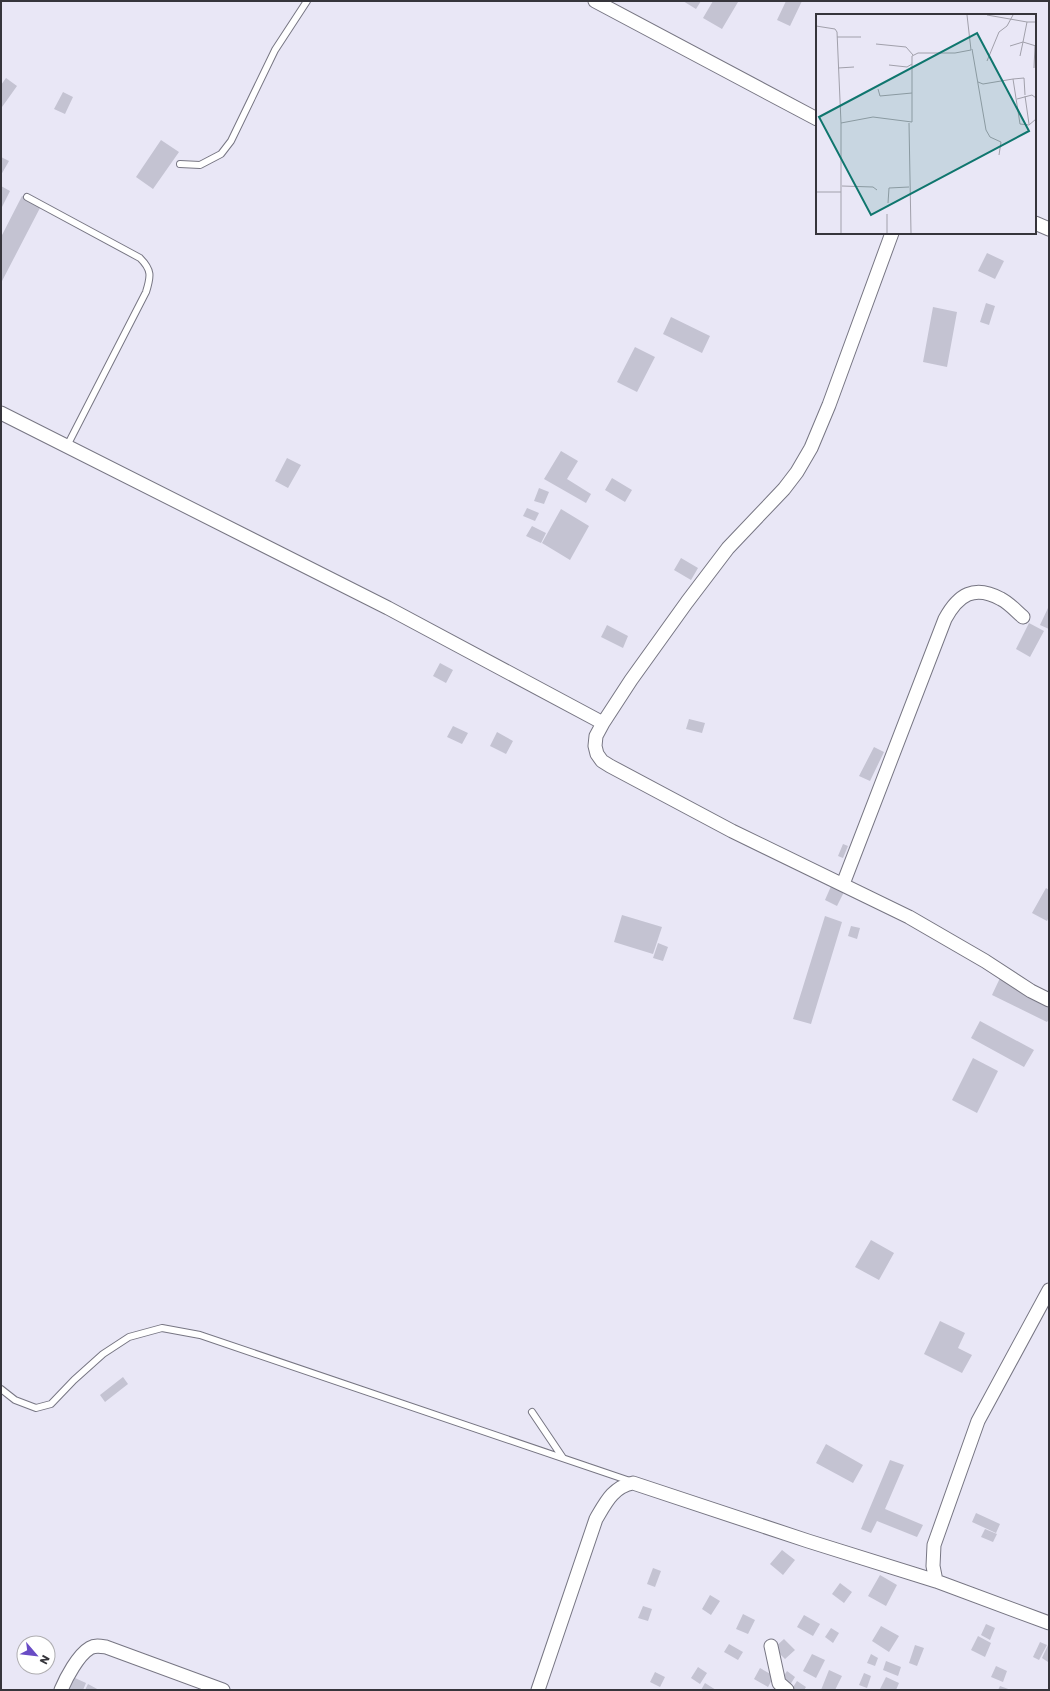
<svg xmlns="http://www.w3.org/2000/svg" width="1050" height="1691" viewBox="0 0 1050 1691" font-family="Poppins,sans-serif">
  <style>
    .building { fill: #c4c3d2 }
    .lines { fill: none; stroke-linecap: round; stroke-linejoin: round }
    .lane-casing { stroke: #777683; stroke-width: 8 }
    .street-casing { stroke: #777683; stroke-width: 15 }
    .lane { stroke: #fff; stroke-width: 6 }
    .street { stroke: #fff; stroke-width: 13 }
    .inset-road { fill: none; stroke: #a1a0ab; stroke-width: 1 }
    .view { fill: #0f766e; fill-opacity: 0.15; stroke: #0f766e; stroke-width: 2 }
    .inset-edge { fill: none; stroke: #36353b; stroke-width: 2 }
  </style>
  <rect width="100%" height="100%" fill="#e9e7f6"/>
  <!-- building -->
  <path class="building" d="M683 1H701L696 9Z
    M713 1 738 2 722 29 703 18Z
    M786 1H802L790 26 777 20Z
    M6 78 17 86 2 107 1 85Z
    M63 92 73 97 65 114 54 109Z
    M161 140 179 152 153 189 136 177Z
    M1 157 9 161 1 175Z
    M1 186 10 191 1 209Z
    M22 196 41 206 1 283V237Z
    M987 253 1004 261 995 279 978 271Z
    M986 303 995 306 989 325 980 322Z
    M933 307 957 312 947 367 923 362Z
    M671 317 710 336 702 353 663 334Z
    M635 347 655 357 637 392 617 382Z
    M561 451 578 461 567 479 591 494 586 503 544 479Z
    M287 458 301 465 288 488 275 481Z
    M612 478 632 490 625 502 605 490Z
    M539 488 549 492 544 504 534 501Z
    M527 508 539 513 535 521 523 516Z
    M561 509 589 526 570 560 542 543Z
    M532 526 546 533 541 543 526 536Z
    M681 558 698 568 691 580 674 570Z
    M1048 608 1049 609V629L1040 625Z
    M1029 623 1044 631 1030 657 1016 649Z
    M607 625 628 636 623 648 601 637Z
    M440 663 453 670 446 683 433 676Z
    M689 719 705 723 702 733 686 729Z
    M453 726 468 733 462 744 447 737Z
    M497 732 513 741 506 754 490 746Z
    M874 747 884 752 870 781 859 776Z
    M843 844 848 846 843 858 838 856Z
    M832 884 845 890 837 906 825 900Z
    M1046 888 1049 890V917L1047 921 1032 913Z
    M622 915 662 927 653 954 614 942Z
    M825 916 842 922 811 1024 793 1019Z
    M851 926 860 928 857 939 848 936Z
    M658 943 668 947 663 961 653 958Z
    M1000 978 1049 1002V1019L1047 1022 992 995Z
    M980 1021 1034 1050 1024 1067 971 1038Z
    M973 1058 998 1071 977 1113 952 1100Z
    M871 1240 894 1253 879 1280 855 1267Z
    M940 1321 965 1333 958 1348 972 1355 962 1373 924 1354Z
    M123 1377 128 1384 105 1402 100 1395Z
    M826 1444 863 1465 853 1483 816 1463Z
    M890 1460 904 1465 885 1509 923 1525 917 1537 877 1521 871 1533 861 1529Z
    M976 1513 1000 1524 996 1533 972 1522Z
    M985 1529 997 1534 993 1542 981 1537Z
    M782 1550 795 1560 783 1575 770 1564Z
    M653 1568 661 1571 655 1587 647 1584Z
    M880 1575 897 1585 886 1606 868 1596Z
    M840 1583 852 1592 844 1603 832 1594Z
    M710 1595 720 1601 711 1615 702 1609Z
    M643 1606 652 1609 648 1621 638 1618Z
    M743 1614 755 1620 748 1634 736 1629Z
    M804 1615 820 1624 813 1636 797 1627Z
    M986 1624 995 1628 990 1640 981 1635Z
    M881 1626 899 1636 889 1652 872 1641Z
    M831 1628 839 1633 833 1643 825 1637Z
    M978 1636 991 1643 985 1657 971 1650Z
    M784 1639 795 1650 785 1659 774 1648Z
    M1040 1642 1047 1645 1039 1660 1033 1657Z
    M1049 1643V1659L1048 1662 1042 1658Z
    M729 1644 743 1652 738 1660 724 1652Z
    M915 1645 924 1648 917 1666 909 1663Z
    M812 1654 825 1660 816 1678 803 1671Z
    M871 1654 878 1658 875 1666 867 1663Z
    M886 1661 901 1667 898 1676 883 1670Z
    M996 1666 1007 1671 1003 1682 991 1677Z
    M698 1667 707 1673 700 1684 691 1678Z
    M760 1668 774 1676 768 1687 754 1679Z
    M829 1670 842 1676 835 1690H821Z
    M787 1671 795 1677 790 1685 781 1680Z
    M655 1672 665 1677 660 1687 650 1682Z
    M864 1673 871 1676 867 1688 859 1685Z
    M886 1677 899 1683 896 1690 880 1689Z
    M75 1678 86 1683 83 1690H69Z
    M797 1681 806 1687 804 1690H791Z
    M705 1683 716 1690H701Z
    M88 1684 99 1690H85Z
    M1000 1686 1011 1690H998Z"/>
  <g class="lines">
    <!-- lane casing -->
    <g class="lane-casing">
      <path id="lane" d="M180 164 200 165 221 154 231 141 275 50 307 1
        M27 197 140 258C152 270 151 276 146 292L67 446
        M1 1389 15 1400 36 1408 51 1404 74 1380 103 1354 129 1337 162 1328 200 1335 630 1481
        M532 1412 563 1458"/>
    </g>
    <!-- street casing -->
    <g class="street-casing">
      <path id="street" d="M595 1 817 119
        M1035 223 1049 229
        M892 233 829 405 811 448 797 472 784 489 728 548 687 602 631 680 603 723 596 736 595 746 597 754 602 761 610 766 732 831 909 917 985 961 1031 991 1049 1000
        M1 413 388 608 603 723
        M843 884 945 619C958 595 974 584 1001 599 1009 603 1016 611 1023 617
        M1049 1290 978 1421 934 1545 933 1566 936 1581 1049 1623
        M771 1646 779 1683 787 1690
        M61 1690C66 1678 78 1655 90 1648 95 1645 100 1646 106 1647L223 1690
        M538 1690 596 1519C606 1502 613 1487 633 1483L808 1541 936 1581"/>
    </g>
    <!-- lane -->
    <use href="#lane" class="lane"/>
    <!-- street -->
    <use href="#street" class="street"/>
  </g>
  <!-- overview -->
  <g transform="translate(816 14)">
    <rect width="220" height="220" fill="#e9e7f6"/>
    <path class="inset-road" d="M171 1 211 8H220M211 8 207 28 220 32M0 12 19 15 21 18 25 109V219M21 23H45M60 30 90 33 97 41M194 32 207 28 204 42M156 35 170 116 174 123 185 128 183 141M171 47 183 18 191 12 197 1M73 51 91 53 96 50M22 54 38 53M218 54 219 32M197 65 208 64 209 81M162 68 167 70 197 65 204 110 213 111 220 105M62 75 64 82 96 79M209 82 213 110M201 85 216 81 220 84M25 109 57 103 96 108V42L102 39H139L155 36 151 1M93 109 95 219M26 172 57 173 61 176M0 178H25M72 189 73 174 93 173M71 200V219"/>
    <path class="view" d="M161 19 213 117 55 201 3 103Z"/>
    <rect width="220" height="220" class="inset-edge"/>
  </g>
  <!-- border -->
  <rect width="1050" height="1691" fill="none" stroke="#36353b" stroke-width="4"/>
  <!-- north arrow -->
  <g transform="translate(36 1655) rotate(118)"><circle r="19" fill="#ffffff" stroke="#afaeb1"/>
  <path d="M0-3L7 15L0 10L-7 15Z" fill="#694cc5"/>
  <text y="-6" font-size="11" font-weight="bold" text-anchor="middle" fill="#36353b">N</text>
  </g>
</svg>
